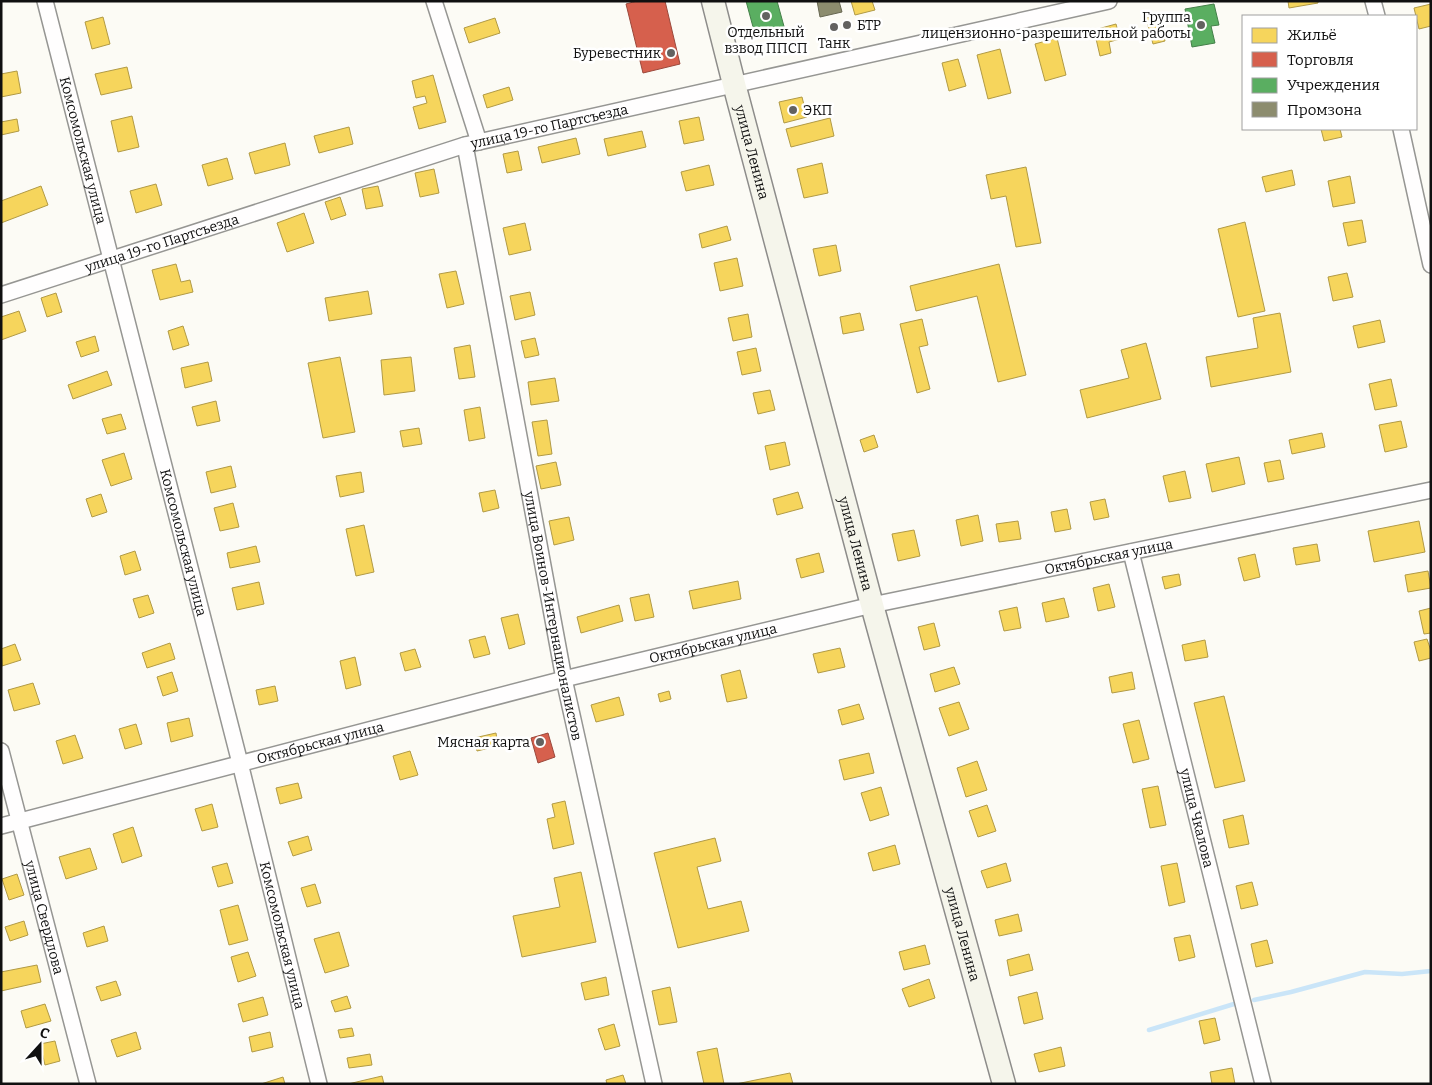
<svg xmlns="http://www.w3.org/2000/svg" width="1432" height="1085" viewBox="0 0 1432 1085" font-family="Bitter,serif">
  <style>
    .homes { fill: #f6d55c; stroke: #b19a45 }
    .shops { fill: #d6604d; stroke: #9b483b }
    .public { fill: #5aae61; stroke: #447f49 }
    .industry { fill: #8c8c6e; stroke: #676752 }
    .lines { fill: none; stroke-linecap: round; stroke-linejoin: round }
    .stream { stroke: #cae5f8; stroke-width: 4.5 }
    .street-casing { stroke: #969693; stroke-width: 18 }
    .secondary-casing { stroke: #8d8c8a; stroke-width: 25 }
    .street { stroke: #fffefe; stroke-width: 15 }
    .secondary { stroke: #f5f5eb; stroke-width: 22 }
    .poi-dot { fill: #636260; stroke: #fff; stroke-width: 2 }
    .labels { text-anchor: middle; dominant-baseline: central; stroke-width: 5; stroke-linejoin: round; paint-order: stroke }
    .poi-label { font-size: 14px; fill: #101010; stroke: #fff; text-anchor: end }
    .street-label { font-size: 14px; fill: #101010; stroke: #fff }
  </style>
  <rect width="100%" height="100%" fill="#fcfbf5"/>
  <!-- homes -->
  <path class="homes" d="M851 1H872L875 10 855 15Z
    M1288 1H1318V3L1289 8Z
    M1431 4V26L1419 29 1414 8Z
    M1159 15 1165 41 1153 44 1146 18Z
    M103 17 110 44 92 49 85 22Z
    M495 18 500 33 469 43 464 28Z
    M1116 24 1120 39 1109 42 1111 53 1100 56 1094 30Z
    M1057 38 1066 75 1045 81 1035 44Z
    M1000 49 1011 93 988 99 977 55Z
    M958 59 966 86 949 91 942 63Z
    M127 67 132 88 101 95 95 74Z
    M17 71 21 93 1 97V74Z
    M433 75 446 122 419 129 413 107 427 103 425 96 416 98 412 81Z
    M509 87 513 100 487 108 483 95Z
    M802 97 807 117 784 123 779 102Z
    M132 116 139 147 118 152 111 121Z
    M699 117 704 140 684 144 679 121Z
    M830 118 834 136 791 147 786 129Z
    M17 119 19 131 1 135V122Z
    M349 127 353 144 319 153 314 136Z
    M1321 129H1340L1342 137 1324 141Z
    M642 131 646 147 608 156 604 139Z
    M576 138 580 154 542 163 538 147Z
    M285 143 290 165 255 174 249 153Z
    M518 151 522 170 507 173 503 154Z
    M227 158 233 179 208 186 202 165Z
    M822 163 828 193 804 198 797 169Z
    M709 165 714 185 686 191 681 172Z
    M1026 167 1041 243 1016 247 1006 196 991 199 986 175Z
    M434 169 439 193 420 197 415 173Z
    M1292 170 1295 185 1266 192 1262 177Z
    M1350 176 1355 203 1333 207 1328 181Z
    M156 184 162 205 136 213 130 191Z
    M41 186 48 205 1 223V201Z
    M378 186 383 206 366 209 362 189Z
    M340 197 346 215 331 220 325 202Z
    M304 213 314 243 287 252 277 223Z
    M1362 220 1366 242 1348 246 1343 223Z
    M1245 222 1265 311 1238 317 1218 229Z
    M525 223 531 250 509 255 503 228Z
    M727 226 731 240 702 248 699 234Z
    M836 245 841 271 819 276 813 249Z
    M737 258 743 286 720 291 714 263Z
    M176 264 181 282 190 280 193 292 160 300 152 270Z
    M999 264 1026 375 998 382 977 296 916 311 910 286Z
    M456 271 464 304 447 308 439 274Z
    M1347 273 1353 297 1333 301 1328 277Z
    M368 291 372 314 329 321 325 298Z
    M530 292 535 315 515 320 510 296Z
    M56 293 62 312 47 317 41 298Z
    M19 311 26 331 1 340V317Z
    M860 313 864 330 843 334 840 317Z
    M1280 313 1291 372 1211 387 1206 357 1258 348 1253 318Z
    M748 314 752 337 733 341 728 318Z
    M922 319 928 345 919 347 930 389 917 393 900 324Z
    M1380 320 1385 342 1358 348 1353 326Z
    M183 326 189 345 173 350 168 331Z
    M95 336 99 351 81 357 76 342Z
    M535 338 539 355 525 358 521 341Z
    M1146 343 1161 399 1087 418 1080 390 1129 378 1121 350Z
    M470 345 475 377 459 379 454 348Z
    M756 348 761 371 742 375 737 352Z
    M340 357 355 432 323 438 308 363Z
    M411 357 415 391 384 395 381 360Z
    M208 362 212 381 185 388 181 368Z
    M107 371 112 385 73 399 68 385Z
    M555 378 559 401 531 405 528 382Z
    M1391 379 1397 406 1375 410 1369 384Z
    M770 390 775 410 758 414 753 393Z
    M216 401 220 421 197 426 192 407Z
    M480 407 485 438 469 441 464 410Z
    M121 414 126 429 107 434 102 419Z
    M547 420 552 454 538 456 532 422Z
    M1401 421 1407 447 1385 452 1379 425Z
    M419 428 422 444 403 447 400 431Z
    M1322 433 1325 447 1292 454 1289 440Z
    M874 435 878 447 864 452 860 440Z
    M785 442 790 465 770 470 765 446Z
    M124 453 132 479 111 486 102 460Z
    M1239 457 1245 484 1212 492 1206 464Z
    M1280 460 1284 479 1268 482 1264 463Z
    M556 462 561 485 541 489 536 466Z
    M231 466 236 487 211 493 206 472Z
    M1185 471 1191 498 1169 502 1163 476Z
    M361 472 364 492 340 497 336 476Z
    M495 490 499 508 483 512 479 493Z
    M798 492 803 508 777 515 773 499Z
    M101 494 107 512 92 517 86 499Z
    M1105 499 1109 517 1094 520 1090 502Z
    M233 503 239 527 220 531 214 508Z
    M1067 509 1071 529 1055 532 1051 512Z
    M978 515 983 541 961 546 956 520Z
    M569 517 574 540 554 545 549 521Z
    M1018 521 1021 539 999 542 996 524Z
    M1419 521 1425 552 1374 562 1368 531Z
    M364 525 374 572 356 576 346 529Z
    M914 530 920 556 898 561 892 534Z
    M1317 544 1320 561 1296 565 1293 548Z
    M256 546 260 562 230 568 227 553Z
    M135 551 141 570 125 575 120 556Z
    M819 553 824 572 801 578 796 559Z
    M1255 554 1260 577 1244 581 1238 558Z
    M1428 571 1431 588 1408 592 1405 575Z
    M1179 574 1181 585 1165 589 1162 577Z
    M738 581 741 599 693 609 689 591Z
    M259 582 264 604 237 610 232 588Z
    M1109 584 1115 607 1098 611 1093 588Z
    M649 594 654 617 635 621 630 598Z
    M148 595 154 613 139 618 133 599Z
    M1064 598 1069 617 1046 622 1042 603Z
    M619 605 623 621 581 633 577 617Z
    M1017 607 1021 628 1004 631 999 611Z
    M1431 608V633L1424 634 1419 611Z
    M518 614 525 644 509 649 501 618Z
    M934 623 940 646 924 650 918 627Z
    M485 636 490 654 474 658 469 640Z
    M1427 639 1431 651V658L1419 661 1414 642Z
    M1205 640 1208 657 1185 661 1182 645Z
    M170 643 175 659 147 668 142 653Z
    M15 644 21 660 2 666 1 649Z
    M840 648 845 667 818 673 813 654Z
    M415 649 421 667 405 671 400 653Z
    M355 657 361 685 346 689 340 661Z
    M954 667 960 684 935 692 930 674Z
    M740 670 747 698 727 702 721 675Z
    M172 672 178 691 163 696 157 677Z
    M1132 672 1135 689 1112 693 1109 677Z
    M33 683 40 704 14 711 8 690Z
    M275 686 278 701 259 705 256 690Z
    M669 691 671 699 660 702 658 694Z
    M1224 696 1245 781 1215 788 1194 703Z
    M619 697 624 715 596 722 591 705Z
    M959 702 969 729 949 736 939 708Z
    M859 704 864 719 842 725 838 710Z
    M189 718 193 736 171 742 167 723Z
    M1139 720 1149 759 1133 763 1123 724Z
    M136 724 142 744 125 749 119 729Z
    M496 733 498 746 477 751 474 738Z
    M75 735 83 758 63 764 56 741Z
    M410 751 418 775 400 780 393 756Z
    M869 753 874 773 844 780 839 760Z
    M977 761 987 790 966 797 957 768Z
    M298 783 302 798 280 804 276 788Z
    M1158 786 1166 825 1150 828 1142 789Z
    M881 787 889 815 870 821 861 793Z
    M565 801 574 844 553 849 547 819 555 817 552 804Z
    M212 804 218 827 202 831 195 809Z
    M987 805 996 831 978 837 969 811Z
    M1243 815 1249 844 1229 848 1223 820Z
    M133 827 142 856 122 863 113 834Z
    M308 836 312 850 293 856 288 842Z
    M715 838 721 861 697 867 708 909 741 901 749 931 678 948 654 853Z
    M895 845 900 864 873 871 868 853Z
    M90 848 97 869 66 879 59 857Z
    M227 863 233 883 218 887 212 867Z
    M1006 863 1011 881 987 888 981 871Z
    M1177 863 1185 902 1169 906 1161 866Z
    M581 872 596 942 522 957 513 916 560 907 554 878Z
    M17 874 24 895 9 900 2 879Z
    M1252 882 1258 905 1241 909 1236 886Z
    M315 884 321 903 307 907 301 888Z
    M238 905 248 940 229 945 220 910Z
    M1018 914 1022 931 999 936 995 920Z
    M24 921 28 935 10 941 5 927Z
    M104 926 108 941 87 947 83 933Z
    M339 932 349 966 325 973 314 939Z
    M1190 935 1195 957 1179 961 1174 938Z
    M1267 940 1273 963 1256 967 1251 944Z
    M925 945 930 964 904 970 899 952Z
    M248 952 256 976 238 982 231 957Z
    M1029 954 1033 970 1010 976 1007 960Z
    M37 965 41 982 1 991V972Z
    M606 977 609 995 585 1000 581 983Z
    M929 979 935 998 909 1007 902 989Z
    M116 981 121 995 101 1001 96 987Z
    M670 987 677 1022 659 1025 652 991Z
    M1037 992 1043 1019 1024 1024 1018 997Z
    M347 996 351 1008 335 1012 331 1001Z
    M263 997 268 1015 243 1022 238 1004Z
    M45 1004 51 1021 26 1028 21 1011Z
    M1215 1018 1220 1040 1204 1044 1199 1021Z
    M614 1024 620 1046 605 1050 598 1029Z
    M352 1028 354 1036 340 1038 338 1030Z
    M136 1032 141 1049 117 1057 111 1040Z
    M270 1032 273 1047 252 1052 249 1037Z
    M55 1041 60 1061 45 1065 40 1044Z
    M1061 1047 1065 1066 1039 1072 1034 1054Z
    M717 1048 724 1084H704L697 1052Z
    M370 1054 372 1065 349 1068 347 1058Z
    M1232 1068 1235 1084H1212L1210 1072Z
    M790 1073 793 1084H736Z
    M623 1075 626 1084H607L606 1080Z
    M382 1076 384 1084H348Z
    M283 1077 285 1084H261Z"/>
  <!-- shops -->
  <path class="shops" d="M637 1H665L680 64 643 73 626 4Z
    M548 733 555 757 538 763 531 738Z"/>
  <!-- public -->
  <path class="public" d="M746 1H777L785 30 756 38Z
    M1214 4 1219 25 1211 26 1215 43 1192 47 1185 9Z"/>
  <!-- industry -->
  <path class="industry" d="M817 1H839L842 12 820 17Z"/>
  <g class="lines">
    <!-- stream -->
    <path class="stream" d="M1254 1000 1291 992 1365 972 1402 974 1431 971
      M1149 1030 1234 1004"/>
    <!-- street casing -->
    <g class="street-casing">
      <g id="street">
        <path id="s1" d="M45 1 240 763 319 1084"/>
        <path d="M434 1 479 142"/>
        <path d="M1373 1 1377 16"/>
        <path d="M1401 129 1431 265"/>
        <path id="s2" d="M465 145 564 679 654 1084"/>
        <path id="s3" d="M1 295 465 145 1109 1"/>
        <path id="s4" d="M1131 552 1263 1084"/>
        <path id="s5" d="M1 751 88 1084"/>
        <path id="s6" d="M1 826 564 679 872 605 1431 490"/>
      </g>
    </g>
    <!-- secondary casing -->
    <g class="secondary-casing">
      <g id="secondary">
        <path id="s7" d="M713 1 734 84 872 605 1004 1084"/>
      </g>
    </g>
    <!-- street -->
    <use href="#street" class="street"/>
    <!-- secondary -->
    <use href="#secondary" class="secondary"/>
  </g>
  <!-- markers -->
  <g class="poi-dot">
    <circle cx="766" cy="16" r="5"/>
    <circle cx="847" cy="25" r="5"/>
    <circle cx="1201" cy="25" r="5"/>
    <circle cx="834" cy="27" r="5"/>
    <circle cx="671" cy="53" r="5"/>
    <circle cx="793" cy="110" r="5"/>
    <circle cx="540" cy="742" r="5"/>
  </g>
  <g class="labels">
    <!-- poi labels -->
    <g class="poi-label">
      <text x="1191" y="17">Группа<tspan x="1191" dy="16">лицензионно-разрешительной работы</tspan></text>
      <text x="857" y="25" text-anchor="start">БТР</text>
      <text x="766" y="32" text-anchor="middle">Отдельный<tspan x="766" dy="16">взвод ППСП</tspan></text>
      <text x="834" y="43" text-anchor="middle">Танк</text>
      <text x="661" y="53">Буревестник</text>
      <text x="803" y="110" text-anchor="start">ЭКП</text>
      <text x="530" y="742">Мясная карта</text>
    </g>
    <!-- street labels -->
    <g class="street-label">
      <text stroke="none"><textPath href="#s3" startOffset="574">улица 19-го Партсъезда</textPath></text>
      <text stroke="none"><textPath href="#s1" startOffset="154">Комсомольская улица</textPath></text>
      <text stroke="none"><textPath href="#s7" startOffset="156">улица Ленина</textPath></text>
      <text stroke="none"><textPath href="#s3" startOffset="169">улица 19-го Партсъезда</textPath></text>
      <text stroke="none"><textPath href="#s1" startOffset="559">Комсомольская улица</textPath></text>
      <text stroke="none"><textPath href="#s7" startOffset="561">улица Ленина</textPath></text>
      <text stroke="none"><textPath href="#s6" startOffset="1140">Октябрьская улица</textPath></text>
      <text stroke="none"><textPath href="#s2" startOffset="479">улица Воинов-Интернационалистов</textPath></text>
      <text stroke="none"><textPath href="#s6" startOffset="735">Октябрьская улица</textPath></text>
      <text stroke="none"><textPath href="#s6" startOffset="330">Октябрьская улица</textPath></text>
      <text stroke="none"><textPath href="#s4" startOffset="274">улица Чкалова</textPath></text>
      <text stroke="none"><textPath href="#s5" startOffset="172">улица Свердлова</textPath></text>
      <text stroke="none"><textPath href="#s7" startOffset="966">улица Ленина</textPath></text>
      <text stroke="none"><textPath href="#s1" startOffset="964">Комсомольская улица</textPath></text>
    </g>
  </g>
  <!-- border -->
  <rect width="1432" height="1085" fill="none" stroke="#101010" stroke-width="5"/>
  <!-- legend -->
  <rect x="1242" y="15" width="175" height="115" fill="#ffffff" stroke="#9f9f9f"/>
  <rect x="1252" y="28" width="25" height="15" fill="#f6d55c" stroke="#9f9f9f"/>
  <text x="1287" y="40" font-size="15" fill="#101010">Жильё</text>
  <rect x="1252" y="52" width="25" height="15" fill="#d6604d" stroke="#9f9f9f"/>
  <text x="1287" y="65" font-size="15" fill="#101010">Торговля</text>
  <rect x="1252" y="78" width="25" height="15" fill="#5aae61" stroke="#9f9f9f"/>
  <text x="1287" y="90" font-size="15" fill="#101010">Учреждения</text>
  <rect x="1252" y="102" width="25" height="15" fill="#8c8c6e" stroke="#9f9f9f"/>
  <text x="1287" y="115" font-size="15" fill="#101010">Промзона</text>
  <!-- north arrow -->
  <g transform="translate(40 1045) rotate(21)" stroke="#ffffff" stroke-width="4" paint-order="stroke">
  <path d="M0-4L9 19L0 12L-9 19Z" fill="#101010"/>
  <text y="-8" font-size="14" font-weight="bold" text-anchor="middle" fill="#101010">С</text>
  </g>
</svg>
